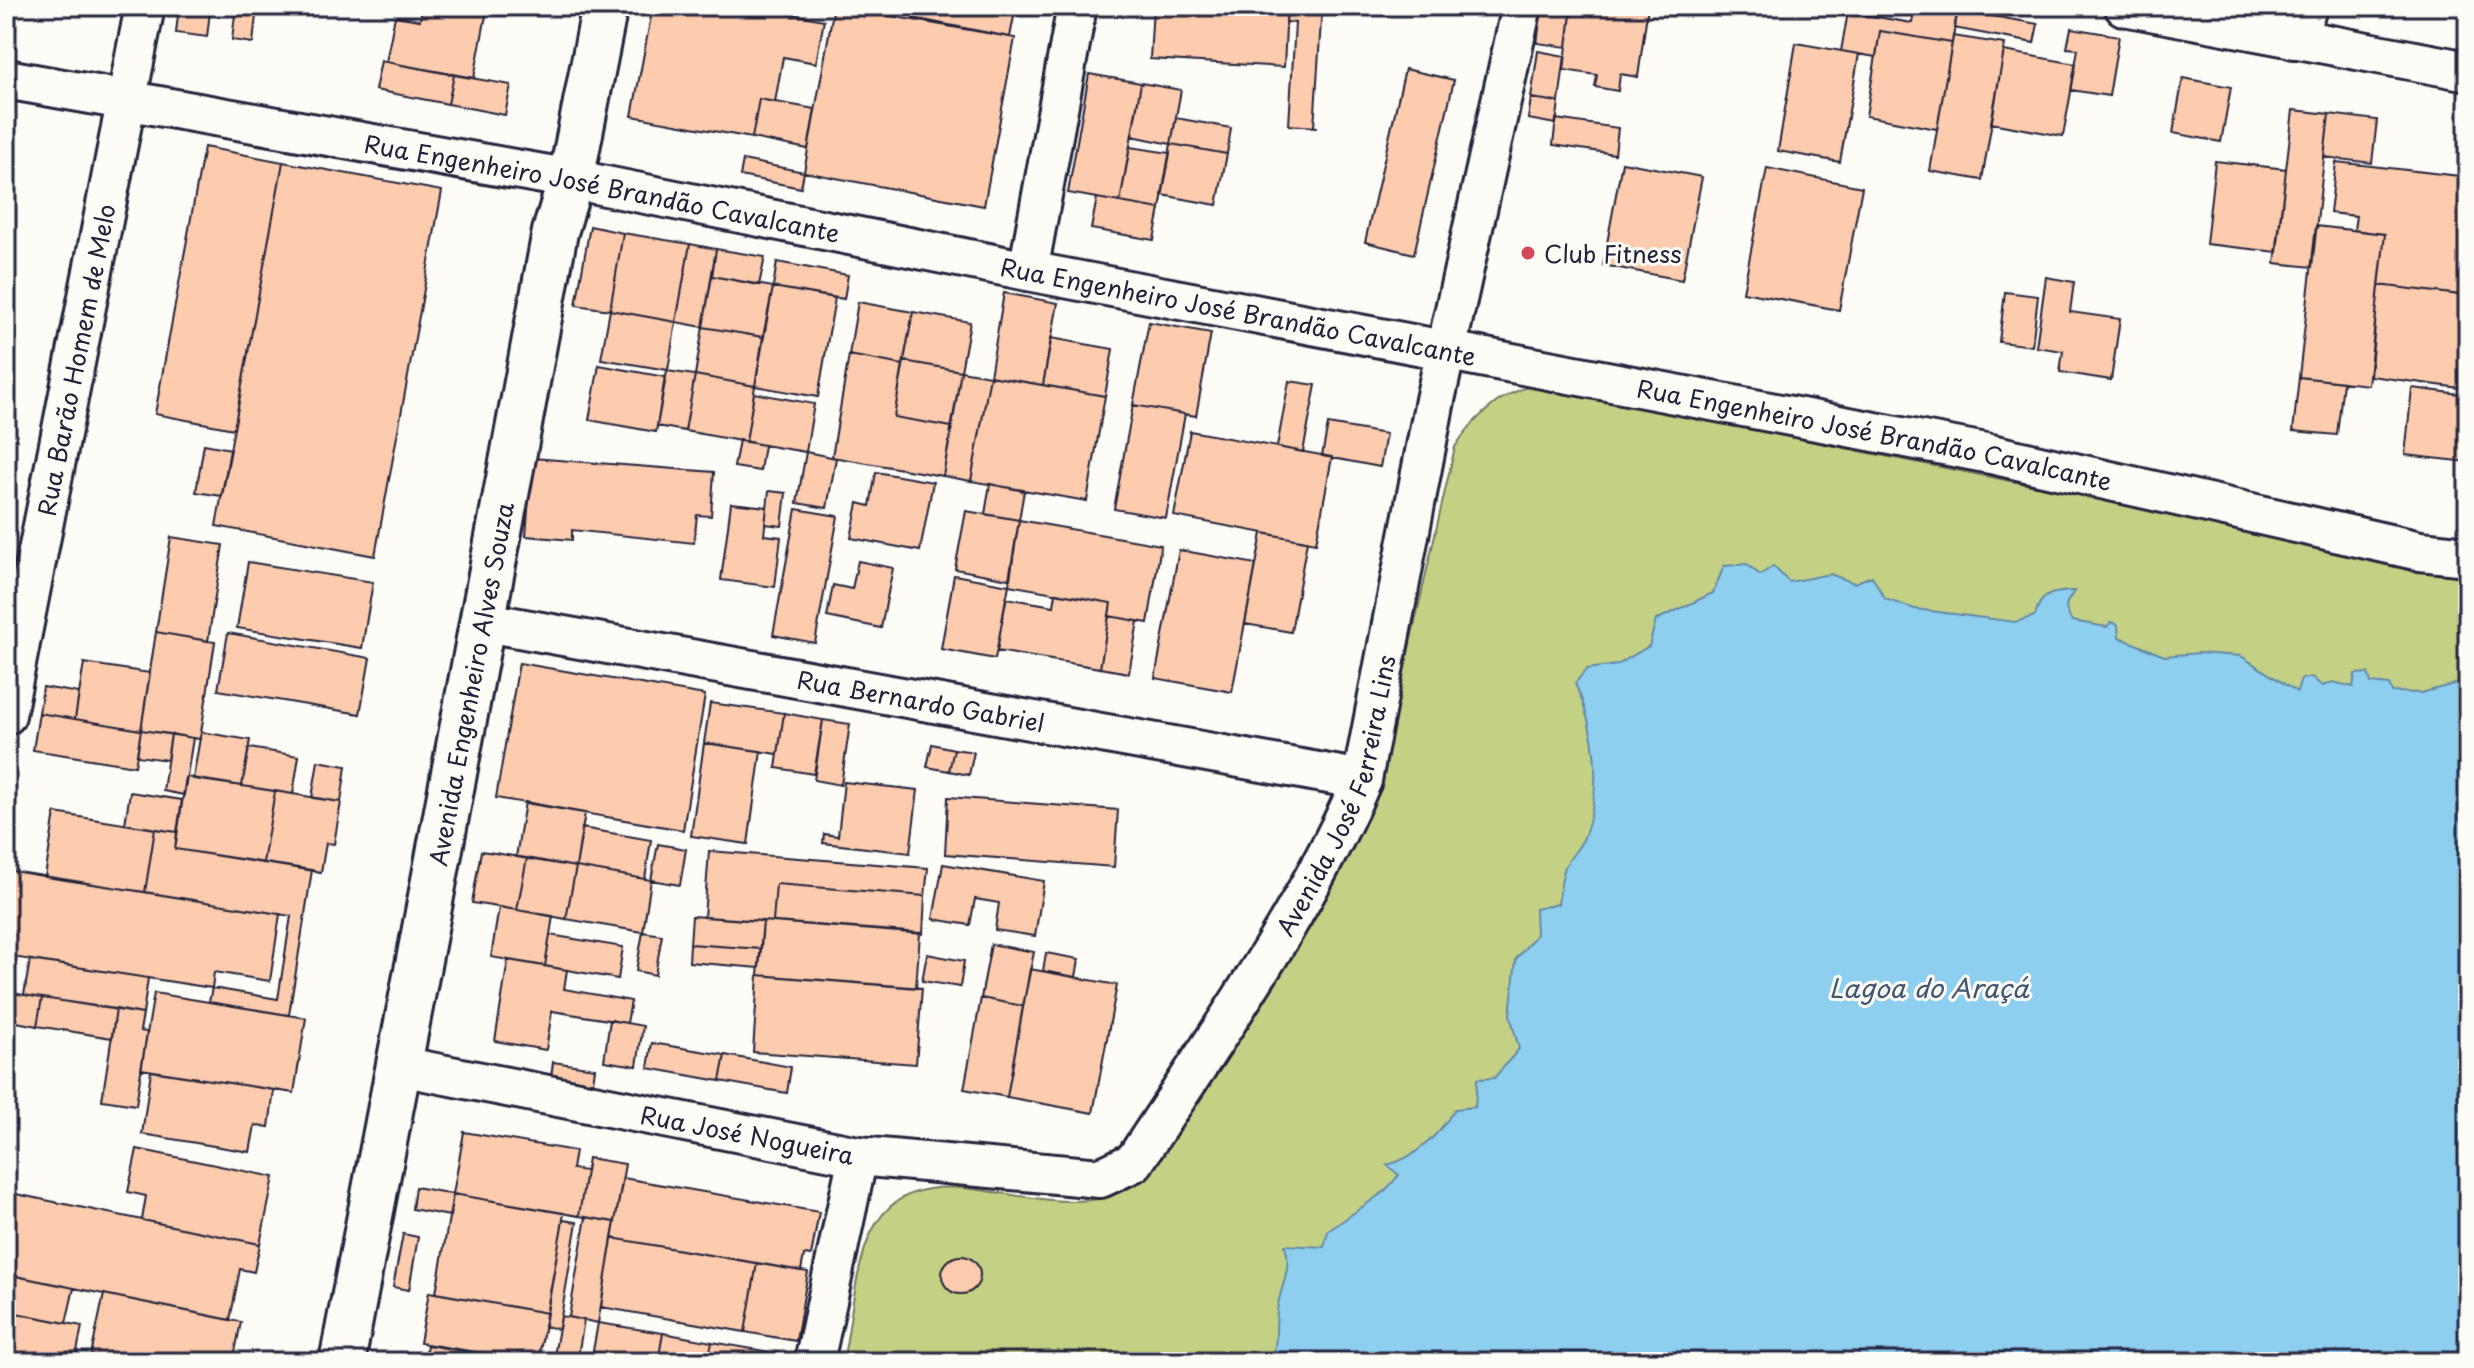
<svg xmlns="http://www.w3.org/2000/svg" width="2474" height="1368" viewBox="0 0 2474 1368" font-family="'Playpen Sans',sans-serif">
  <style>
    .green { fill: #c4d185; stroke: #737a60; stroke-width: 2 }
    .water { fill: #8eceef; stroke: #6389a7; stroke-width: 2 }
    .building { fill: #fdcbad; stroke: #22223b; stroke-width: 2 }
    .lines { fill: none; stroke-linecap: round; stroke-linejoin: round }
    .minor-casing { stroke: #22223b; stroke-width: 44 }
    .secondary-casing { stroke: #22223b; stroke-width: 50 }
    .minor { stroke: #fdfcf7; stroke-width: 38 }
    .secondary { stroke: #fdfcf7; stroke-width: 44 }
    .poi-dot { fill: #d1495b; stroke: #fdfcf7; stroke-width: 3 }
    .labels { text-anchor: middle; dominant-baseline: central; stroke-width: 6; stroke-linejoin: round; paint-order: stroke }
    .street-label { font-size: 24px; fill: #22223b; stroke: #fdfcf7 }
    .poi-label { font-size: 24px; fill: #22223b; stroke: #fdfcf7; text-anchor: start }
    .water-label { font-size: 26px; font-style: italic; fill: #425671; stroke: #fdfcf7 }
  </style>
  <rect width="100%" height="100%" fill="#fdfcf7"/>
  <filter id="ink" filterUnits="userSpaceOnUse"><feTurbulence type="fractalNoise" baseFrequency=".0125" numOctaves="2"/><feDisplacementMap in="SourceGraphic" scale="16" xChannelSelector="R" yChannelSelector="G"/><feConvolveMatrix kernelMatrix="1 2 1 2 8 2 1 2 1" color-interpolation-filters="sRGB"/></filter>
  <g filter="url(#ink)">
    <!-- green -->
    <path class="green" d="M1532 386 2468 572V1362H843C851 1323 855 1266 872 1231 926 1124 1077 1261 1158 1164L1307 917 1380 775 1455 447C1472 420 1500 393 1532 386Z"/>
    <!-- water -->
    <path class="water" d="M1747 564 1760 575 1773 566 1789 582 1830 574 1854 583 1872 576 1885 599 1915 609 2015 622 2035 616C2040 592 2054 592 2075 591 2065 602 2063 608 2072 621L2107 627 2111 622 2118 625 2119 637 2164 656 2199 653 2241 656 2297 692 2301 679 2312 677 2322 686 2333 682 2353 687 2355 674 2368 673 2371 683 2389 685 2392 692 2421 693 2462 682 2468 672V1362H1271C1278 1344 1275 1330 1277 1312 1279 1287 1293 1272 1285 1245L1324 1247 1328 1231 1385 1191 1399 1175 1387 1165C1418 1157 1438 1135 1455 1109L1475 1107 1477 1079 1494 1078 1519 1049 1510 1015 1516 959 1536 935 1535 909 1558 904C1560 893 1561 878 1565 867 1570 856 1581 847 1585 835 1603 785 1596 731 1575 683L1587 669 1617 665 1649 646 1656 620 1713 593 1724 566Z"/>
    <!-- building -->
    <path class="building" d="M179 6H236L235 14 210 11 207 37 176 33Z
      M236 6H257L253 43 232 40Z
      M282 6H335L334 13Z
      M423 6 487 10 474 78 386 62 395 16 420 20Z
      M465 6H498L497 12Z
      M653 6H749L824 20 816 63 783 57 775 102 759 99 752 138 632 116Z
      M834 6 1015 38 984 206 804 172Z
      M916 6H1016L1010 37 913 18Z
      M1153 6H1287L1284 67 1150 59Z
      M1287 6H1322L1314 127H1317L1289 125 1295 23 1286 22Z
      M1542 6H1572L1567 47 1537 43Z
      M1572 6H1648L1638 77 1620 74 1618 91 1595 87 1597 75 1564 70Z
      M1915 6 1958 10 1952 43 1880 31 1876 57 1841 51 1848 12 1912 23Z
      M1958 10 2038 24 2034 43 1954 28Z
      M2071 28 2119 36 2109 96 2071 90 2078 49 2067 48Z
      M1880 31 1952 43 1937 129 1866 116Z
      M1953 36 2005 44 1982 180 1930 171Z
      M1796 43 1859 54 1840 162 1778 151Z
      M1538 51 1565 56 1559 102 1531 98Z
      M2004 51 2076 64 2063 136 1991 123Z
      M381 61 454 75 448 104 375 90Z
      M1405 69 1454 80 1414 254 1365 242Z
      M1089 74 1141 83 1120 202 1068 193Z
      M454 75 511 85 505 115 448 104Z
      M2183 78 2231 87 2221 142 2173 133Z
      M1141 83 1181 90 1171 144 1132 136Z
      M1531 98 1559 102 1556 124 1528 119Z
      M759 99 815 109 808 149 752 138Z
      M2293 110 2329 114 2312 267 2275 263Z
      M2329 114 2377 120 2372 163 2324 157Z
      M1176 118 1231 128 1227 154 1171 144Z
      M1556 119 1618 128 1615 154 1553 145Z
      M1171 144 1227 154 1217 205 1162 195Z
      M204 147 283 162 234 429 155 414Z
      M1130 147 1170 153 1160 209 1120 202Z
      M743 160 804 172 801 188 740 176Z
      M2215 161 2286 169 2277 252 2206 244Z
      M283 162 442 191 375 556 216 526Z
      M1622 162 1702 177 1682 280 1603 265Z
      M2336 162 2468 177V296L2379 285 2385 234 2354 230 2356 216 2330 213Z
      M1767 168 1862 187 1839 310 1743 292Z
      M1097 198 1160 209 1154 240 1091 229Z
      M590 226 623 233 610 310 576 305Z
      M2316 226 2385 234 2368 385 2299 377Z
      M623 233 690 244 676 322 610 310Z
      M690 244 716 249 703 327 676 322Z
      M716 249 765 257 759 285 712 276Z
      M777 262 848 275 844 299 773 287Z
      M712 276 773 287 763 337 703 327Z
      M2046 277 2074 282 2070 312 2120 319 2111 380 2060 372 2063 351 2036 347Z
      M2379 285 2468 296V389L2370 376Z
      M773 287 835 298 818 397 755 386Z
      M2005 292 2038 296 2032 346 1999 342Z
      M1004 293 1058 303 1043 385 990 376Z
      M858 302 913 312 903 365 849 355Z
      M610 310 676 322 668 370 601 359Z
      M913 312 970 322 961 371 904 361Z
      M1149 322 1211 333 1196 416 1133 405Z
      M703 327 763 337 755 386 695 375Z
      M1051 338 1113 349 1105 396 1043 385Z
      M849 355 903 365 894 417 952 427 943 476 832 457Z
      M904 361 961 371 952 427 894 417Z
      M599 365 665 377 656 432 589 420Z
      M667 371 695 375 685 431 657 426Z
      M961 371 990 376 971 481 943 476Z
      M695 375 755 386 746 442 685 431Z
      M990 376 1105 396 1087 501 971 481Z
      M2299 377 2343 382 2337 435 2293 431Z
      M1289 381 1316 385 1303 452 1277 447Z
      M2412 388 2468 395V462L2405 455Z
      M754 393 814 404 806 452 746 442Z
      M1133 405 1185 414 1166 518 1114 509Z
      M1328 424 1386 434 1380 467 1322 456Z
      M1190 431 1332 457 1316 543 1174 516Z
      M739 440 764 445 760 471 734 467Z
      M204 444 231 449 222 496 196 492Z
      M806 452 836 458 827 508 797 503Z
      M532 458 714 472 711 516 697 515 694 543 572 530V540L526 536Z
      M876 472 933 482 920 551 851 538 858 503 870 506Z
      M990 484 1024 491 1019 520 985 514Z
      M769 491 786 493 782 526 765 524Z
      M731 503 767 507 764 535 781 537 775 587 721 580Z
      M796 509 838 516 815 643 773 635Z
      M966 511 1019 520 1009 579 955 569Z
      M1019 520 1161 545 1148 623 1109 616 1111 603 1009 585Z
      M1262 533 1307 541 1291 632 1245 624Z
      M171 537 223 545 208 641 156 632Z
      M1179 550 1256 564 1232 692 1155 678Z
      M858 561 893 568 881 628 827 617 833 585 852 589Z
      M248 562 373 582 362 648 237 628Z
      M954 575 1009 585 995 659 941 649Z
      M1056 593 1111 603 1100 668 997 651 1006 598 1054 606Z
      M1109 616 1138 621 1129 673 1100 668Z
      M156 632 215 642 200 739 141 730Z
      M228 633 370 658 360 714 218 690Z
      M84 663 150 673 141 730 75 719Z
      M519 663 705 695 683 830 496 798Z
      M43 687 79 693 75 719 39 713Z
      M710 703 784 713 778 754 704 743Z
      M39 713 141 730 135 766 33 750Z
      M784 713 823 720 814 774 776 768Z
      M823 720 850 724 841 785 814 780Z
      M141 730 171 734 167 760 137 756Z
      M201 732 250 740 242 786 193 779Z
      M171 734 193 738 184 795 163 791Z
      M704 743 761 751 748 844 691 836Z
      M932 744 954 749 949 771 927 767Z
      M249 748 299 756 293 794 242 786Z
      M954 749 974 752 969 775 949 771Z
      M318 761 346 766 341 802 312 798Z
      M186 777 275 791 263 863 175 849Z
      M844 782 918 790 910 853 823 843 824 834 838 836Z
      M275 791 341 802 334 844 326 843 321 872 263 863Z
      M130 792 182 800 177 832 125 824Z
      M948 797 1118 810 1114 867 945 854Z
      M525 802 585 813 576 867 516 857Z
      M55 813 155 829 145 892 45 877Z
      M582 828 651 840 645 879 576 867Z
      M155 829 177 832 175 849 312 870 289 1015 209 1002 212 988 278 999 291 916 145 892Z
      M658 844 686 849 680 885 651 880Z
      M481 851 527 858 517 910 472 903Z
      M709 851 928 868 925 896 776 884 773 922 704 917Z
      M527 858 576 867 566 919 517 910Z
      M943 864 1044 881 1035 936 995 930 999 903 975 899 970 925 933 919Z
      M576 867 651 880 643 932 566 919Z
      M6 870 280 914 270 981 214 972 212 988 6 956Z
      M776 884 925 896 923 934 773 922Z
      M499 907 553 916 545 966 491 957Z
      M692 916 763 921 761 949 690 944Z
      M763 921 920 933 916 988 758 975Z
      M643 932 662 935 655 975 636 971Z
      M550 935 623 947 618 979 545 966Z
      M690 944 761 949 759 968 689 962Z
      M991 944 1034 952 1023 1006 981 998Z
      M1046 953 1079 959 1076 977 1043 971Z
      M927 954 964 961 960 987 922 981Z
      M30 960 148 978 143 1014 24 995Z
      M508 960 567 970 564 989 631 1001 627 1023 552 1011 546 1050 495 1041Z
      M1030 969 1117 985 1093 1113 1007 1097Z
      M758 975 922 988 916 1064 753 1052Z
      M6 992 42 998 37 1026 6 1020Z
      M154 993 306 1018 294 1093 141 1069Z
      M42 998 116 1009 112 1038 37 1026Z
      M981 998 1023 1006 1007 1097 964 1089Z
      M116 1009 143 1014 140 1031 147 1032 136 1105 102 1100Z
      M610 1020 643 1026 637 1066 604 1061Z
      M652 1043 725 1055 720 1081 648 1068Z
      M725 1055 791 1067 787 1093 720 1081Z
      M553 1062 595 1068 593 1083 551 1078Z
      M151 1071 274 1090 269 1127 255 1125 250 1152 142 1134Z
      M464 1132 575 1151 572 1169 586 1171 579 1216 453 1194Z
      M137 1149 274 1177 260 1244 142 1220 146 1196 128 1192Z
      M588 1158 625 1164 615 1222 579 1216Z
      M623 1178 819 1212 811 1256 804 1255 801 1271 612 1238Z
      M415 1187 453 1194 450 1216 412 1209Z
      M6 1192 260 1244 254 1272 240 1269 230 1320 6 1274Z
      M453 1194 564 1213 547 1313 436 1293Z
      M586 1217 615 1222 598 1323 569 1317Z
      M563 1220 577 1222 559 1329 544 1326Z
      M403 1234 418 1237 409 1290 393 1287Z
      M612 1238 757 1263 745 1332 601 1307Z
      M942 1275a19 19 0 1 1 38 0a19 19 0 1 1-38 0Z
      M757 1263 808 1272 796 1341 745 1332Z
      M10 1275 74 1288 66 1323 6 1311Z
      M429 1292 547 1313 538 1362 420 1343Z
      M104 1294 241 1322 233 1362H125L91 1355Z
      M6 1311 82 1326 75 1362H6Z
      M561 1316 584 1320 577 1362H553Z
      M598 1323 663 1333 658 1362H591Z
      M663 1333 712 1342 708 1362H658Z
      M712 1342 793 1356 792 1362H708Z
      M427 1345 529 1362H424Z"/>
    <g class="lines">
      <!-- minor casing -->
      <g class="minor-casing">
        <g id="minor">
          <path d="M2124 6 2468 71"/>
          <path d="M2294 39 2308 6"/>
          <path id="s1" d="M6 79 571 179 1028 271 1991 454 2420 551 2468 556"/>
          <path d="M1028 271 1077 6"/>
          <path id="s2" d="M480 621 1362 780"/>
          <path id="s3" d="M6 715 145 6"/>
          <path id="s4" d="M400 1066 858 1156 1100 1178 1134 1162C1215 1038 1303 916 1362 780L1435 400 1522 6"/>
          <path d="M814 1362 858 1156"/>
        </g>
      </g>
      <!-- secondary casing -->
      <g class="secondary-casing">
        <g id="secondary">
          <path id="s5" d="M342 1362C416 986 484 608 555 232L571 179 605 6"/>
        </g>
      </g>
      <!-- minor -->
      <use href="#minor" class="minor"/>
      <!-- secondary -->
      <use href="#secondary" class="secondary"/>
    </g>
  </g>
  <!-- markers -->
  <circle class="poi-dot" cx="1528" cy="253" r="8"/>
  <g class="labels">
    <!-- street labels -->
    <g class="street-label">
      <text stroke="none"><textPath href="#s1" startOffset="606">Rua Engenheiro José Brandão Cavalcante</textPath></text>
      <text stroke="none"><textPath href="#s1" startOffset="1254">Rua Engenheiro José Brandão Cavalcante</textPath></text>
      <text stroke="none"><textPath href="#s3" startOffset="362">Rua Barão Homem de Melo</textPath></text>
      <text stroke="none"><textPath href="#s1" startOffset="1902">Rua Engenheiro José Brandão Cavalcante</textPath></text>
      <text stroke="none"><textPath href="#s5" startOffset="690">Avenida Engenheiro Alves Souza</textPath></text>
      <text stroke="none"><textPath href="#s2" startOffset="448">Rua Bernardo Gabriel</textPath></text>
      <text stroke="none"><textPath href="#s4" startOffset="1170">Avenida José Ferreira Lins</textPath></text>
      <text stroke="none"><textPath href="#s4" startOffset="354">Rua José Nogueira</textPath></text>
    </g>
    <!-- poi labels -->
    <g class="poi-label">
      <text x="1544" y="253">Club Fitness</text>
    </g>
    <!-- water labels -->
    <g class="water-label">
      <text x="1929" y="987">Lagoa do Araçá</text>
    </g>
  </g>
  <!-- margin -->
  <rect width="2474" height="1368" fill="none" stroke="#fdfcf7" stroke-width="32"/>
  <rect x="16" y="16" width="2442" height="1336" fill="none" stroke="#22223b" stroke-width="3" filter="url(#ink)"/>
</svg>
